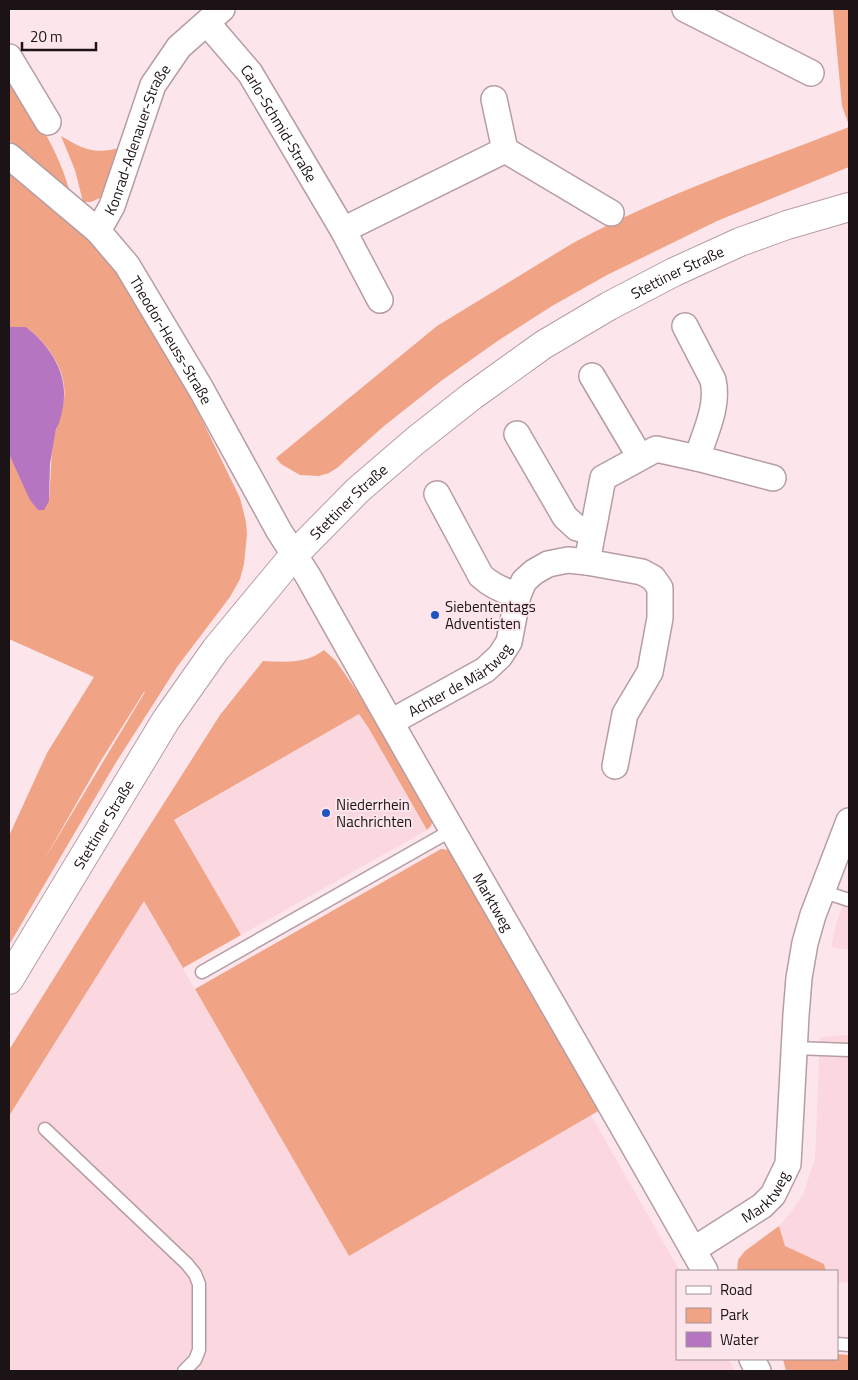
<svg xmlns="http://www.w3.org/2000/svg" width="858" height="1380" viewBox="0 0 858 1380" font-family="'Titillium Web',sans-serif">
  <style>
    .built { fill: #fbd8e0 }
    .green { fill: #f1a385; fill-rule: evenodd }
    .water { fill: #b675c0 }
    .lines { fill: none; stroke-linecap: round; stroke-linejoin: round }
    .service-casing { stroke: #b69da3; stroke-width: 15 }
    .minor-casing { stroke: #b69da3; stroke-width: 28 }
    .tertiary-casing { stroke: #b69da3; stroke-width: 30 }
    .service { stroke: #fff; stroke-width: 12 }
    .minor { stroke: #fff; stroke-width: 25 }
    .tertiary { stroke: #fff; stroke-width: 28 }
    .poi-dot { fill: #1e55c2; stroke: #fce6eb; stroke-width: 2 }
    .labels { text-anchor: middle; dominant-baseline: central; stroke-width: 4; stroke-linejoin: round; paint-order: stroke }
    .street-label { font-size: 15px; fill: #1c1316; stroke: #fce6eb }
    .poi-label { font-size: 15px; fill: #1c1316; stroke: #fce6eb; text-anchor: start }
  </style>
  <rect width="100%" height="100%" fill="#fce6eb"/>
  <!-- built -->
  <path class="built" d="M359 714 368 727 427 830 241 935 174 821Z
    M849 891V950L831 947 837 920Z
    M144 901 349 1256 591 1115 680 1271H677V1359H729L735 1371H9V1116Z
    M849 1035V1282L837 1283V1271H826L824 1264 785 1246 779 1226 792 1211 803 1194 815 1159 820 1037Z"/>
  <!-- green -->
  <path class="green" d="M833 9H849V125L842 106Z
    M9 73C32 112 59 149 70 193L9 140Z
    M849 127V167L717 221 607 275 552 306 499 340 441 381 384 426 337 468 329 473 319 476 300 475 281 464 276 458 437 326 573 243C661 195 757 163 849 127Z
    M61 136C84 150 95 155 122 147L102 197 91 202H83L75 170Z
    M9 168 87 233 131 290 188 391 240 498 246 522 247 534 244 564 240 579 230 597 177 667 115 764 9 945V836L47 753 94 677 9 639V454L13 462 49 501C51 480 50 460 54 439 56 426 62 413 64 399 68 371 47 342 26 327H9ZM144 692H145L44 860 100 762Z
    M324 650 336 661 380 725 433 819 431 826 427 830 368 727 359 714 174 820 241 935 183 968 144 901 9 1116V1050L124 866 220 715 263 661C285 662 306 664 324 650Z
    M441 849 450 850 600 1110 349 1256 195 989Z
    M779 1226 785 1246 824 1264 826 1271H737L738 1260 745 1251Z
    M837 1354 849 1355V1371H786L783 1359H837Z"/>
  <!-- water -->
  <path class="water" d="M9 327H26C51 346 69 375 63 407 61 415 60 423 56 429L50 464 49 501 44 510H38L30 500 9 454Z"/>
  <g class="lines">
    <!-- service casing -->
    <g class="service-casing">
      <path id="service" d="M821 891 849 900
        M202 972 452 830
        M794 1048 849 1050
        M45 1129 187 1264 195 1274 199 1284V1350L195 1360 184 1371
        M837 1344 849 1345"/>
    </g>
    <!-- minor casing -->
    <g class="minor-casing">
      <g id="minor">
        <path d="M685 9 811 73"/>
        <path id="s1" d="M207 23 250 73 343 230 380 300"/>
        <path d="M9 57 48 122"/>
        <path d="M494 99 505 150"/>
        <path id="s2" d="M9 156 98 231 127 265 201 389 279 531 308 576C438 809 574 1039 705 1271"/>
        <path d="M343 230 505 150 611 213"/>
        <path id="s3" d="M98 231 112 206 153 85 179 47 222 9"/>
        <path d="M685 326 713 380C719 406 705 433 697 458"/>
        <path d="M592 376 640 457"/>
        <path d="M517 434 565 517 577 528 592 532"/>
        <path d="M437 494 481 576C492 586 503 591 518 595"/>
        <path d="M587 562 603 478 656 449 697 458 773 478"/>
        <path id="s4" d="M391 722 485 670 500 656 509 642 518 595 524 581 534 572 548 564 568 560 587 562 642 572 653 578 660 588V618L650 672 625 714 615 766"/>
        <path id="s5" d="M693 1250 762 1206 773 1195 788 1164 796 1015 799 978 805 943 813 915 849 821"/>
        <path d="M752 1359 758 1371"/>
      </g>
    </g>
    <!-- tertiary casing -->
    <g class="tertiary-casing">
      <g id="tertiary">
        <path id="s6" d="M9 980 166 720 216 649 294 555 358 490 415 441 472 396 543 345 609 306 674 272 740 242 787 225 849 207"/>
      </g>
    </g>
    <!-- service -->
    <use href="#service" class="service"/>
    <!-- minor -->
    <use href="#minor" class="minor"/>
    <!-- tertiary -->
    <use href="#tertiary" class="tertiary"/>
  </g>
  <!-- markers -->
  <g class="poi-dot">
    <circle cx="435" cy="615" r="5"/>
    <circle cx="326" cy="813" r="5"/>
  </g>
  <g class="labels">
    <!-- street labels -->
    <g class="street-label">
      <text stroke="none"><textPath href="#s1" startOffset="124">Carlo-Schmid-Straße</textPath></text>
      <text stroke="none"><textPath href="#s3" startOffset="100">Konrad-Adenauer-Straße</textPath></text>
      <text stroke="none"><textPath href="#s6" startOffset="992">Stettiner Straße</textPath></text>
      <text stroke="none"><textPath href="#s2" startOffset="248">Theodor-Heuss-Straße</textPath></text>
      <text stroke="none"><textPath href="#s6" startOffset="589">Stettiner Straße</textPath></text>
      <text stroke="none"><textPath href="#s4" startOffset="81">Achter de Märtweg</textPath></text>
      <text stroke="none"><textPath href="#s6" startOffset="182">Stettiner Straße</textPath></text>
      <text stroke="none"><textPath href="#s2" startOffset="896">Marktweg</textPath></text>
      <text stroke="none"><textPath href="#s5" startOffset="91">Marktweg</textPath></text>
    </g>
    <!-- poi labels -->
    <g class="poi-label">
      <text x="445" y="606">Siebententags<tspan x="445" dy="17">Adventisten</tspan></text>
      <text x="336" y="804">Niederrhein<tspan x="336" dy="17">Nachrichten</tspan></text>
    </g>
  </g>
  <!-- border -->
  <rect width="858" height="1380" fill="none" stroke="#1c1316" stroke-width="20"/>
  <!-- legend -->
  <rect x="676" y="1270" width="162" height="90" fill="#fce6eb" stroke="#a29296"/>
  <rect x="686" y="1286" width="25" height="8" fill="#ffffff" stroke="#a29296"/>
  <text x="720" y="1295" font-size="15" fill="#1c1316">Road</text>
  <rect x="686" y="1308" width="25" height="15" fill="#f1a385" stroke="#a29296"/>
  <text x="720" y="1320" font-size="15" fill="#1c1316">Park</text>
  <rect x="686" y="1332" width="25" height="15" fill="#b675c0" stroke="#a29296"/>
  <text x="720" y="1345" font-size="15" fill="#1c1316">Water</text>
  <!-- scale -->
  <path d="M22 42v8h74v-8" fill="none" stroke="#1c1316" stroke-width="2.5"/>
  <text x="30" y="42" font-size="15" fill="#1c1316" stroke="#fce6eb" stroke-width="4" paint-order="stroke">20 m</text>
</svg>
